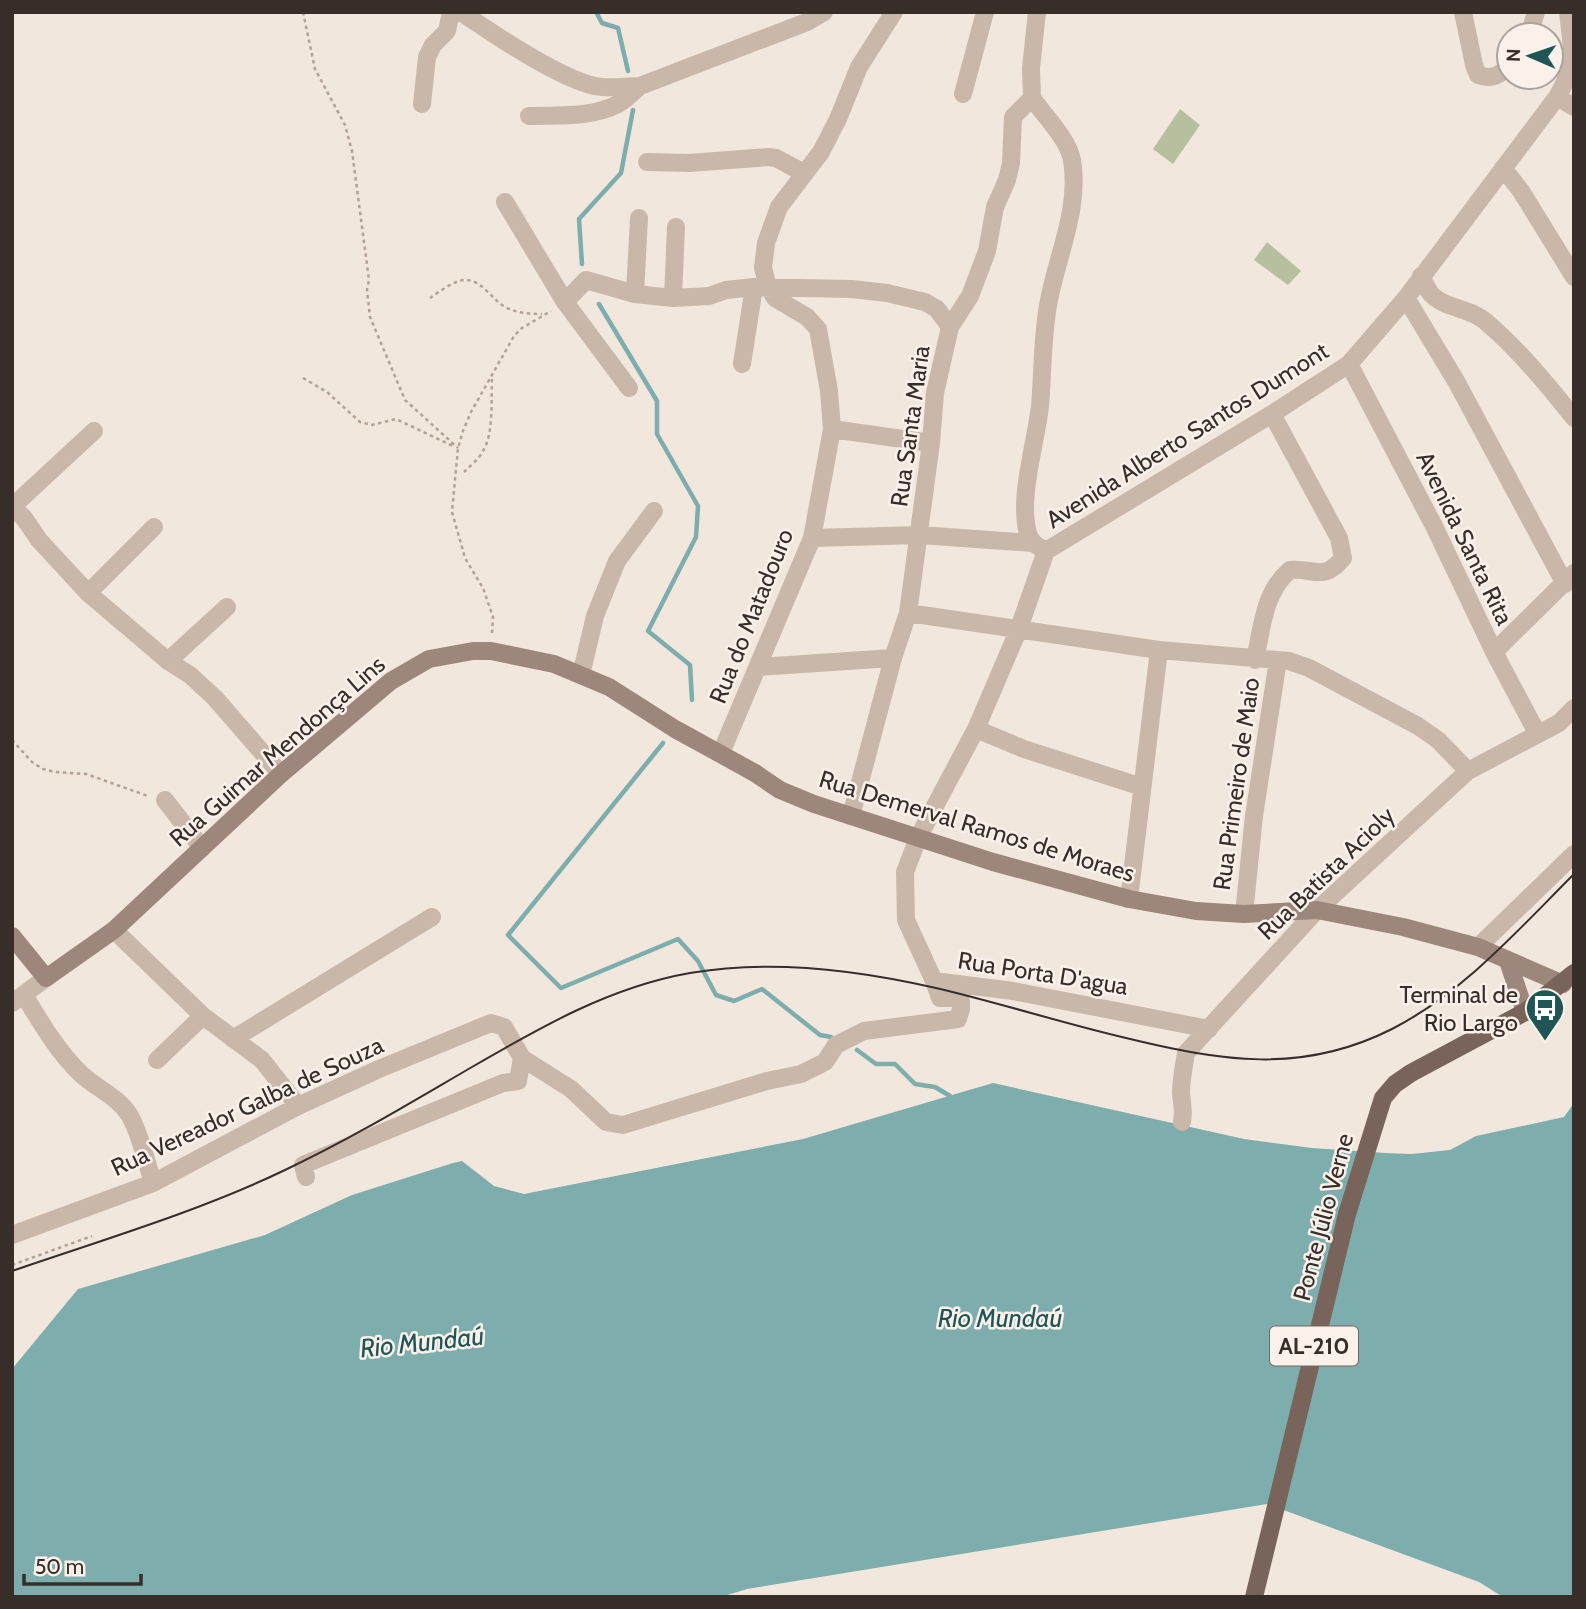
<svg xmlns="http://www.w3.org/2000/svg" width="1586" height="1609" viewBox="0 0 1586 1609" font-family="Cabin,sans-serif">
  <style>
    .green { fill: #b6c09e }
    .water { fill: #7eadad }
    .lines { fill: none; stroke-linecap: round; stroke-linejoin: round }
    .stream { stroke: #7eadad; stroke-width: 4.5 }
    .path { stroke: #b5a194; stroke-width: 2.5; stroke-dasharray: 3.5 3.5; stroke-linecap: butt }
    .street { stroke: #c9b7aa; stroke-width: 18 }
    .secondary { stroke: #9d867b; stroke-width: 18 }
    .primary { stroke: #78645b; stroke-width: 18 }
    .tram { stroke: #372d29; stroke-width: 2 }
    .labels { text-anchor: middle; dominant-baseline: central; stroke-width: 5; stroke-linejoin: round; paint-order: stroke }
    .shield { fill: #f9f1ea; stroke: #716863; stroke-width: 2 }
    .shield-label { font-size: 23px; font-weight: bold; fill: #372d29 }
    .street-label { font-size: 24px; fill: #372d29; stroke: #f9f1ea }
    .poi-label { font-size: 24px; fill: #372d29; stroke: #f9f1ea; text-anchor: end }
    .water-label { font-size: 26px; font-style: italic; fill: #205556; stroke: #f9f1ea }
  </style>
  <rect width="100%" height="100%" fill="#f1e7dd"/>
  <!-- green -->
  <path class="green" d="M1180 109 1200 125 1173 164 1153 149Z
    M1267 242 1301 271 1288 285 1254 260Z"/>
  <!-- water -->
  <path class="water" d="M993 1083 1244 1139 1312 1148 1385 1153 1412 1154 1450 1150 1476 1136 1564 1117 1574 1103V1597H1503L1479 1582 1267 1504 747 1589 721 1597H12V1369L78 1289 265 1235 352 1195 453 1163 462 1161 494 1186 524 1194 803 1139Z"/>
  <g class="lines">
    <!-- stream -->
    <path class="stream" d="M596 12 602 23 618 28 628 71
      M582 264 579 219 621 173 633 110
      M599 304 657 401V434L698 506 696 537 648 631 690 665 692 700
      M663 743 508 935 561 988 678 939 698 961 716 995 734 1001 762 989 820 1035 831 1037
      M857 1050 876 1064H895L915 1084 935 1087 950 1096"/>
    <!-- path -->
    <path class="path" d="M303 12 315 69 345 125 352 151 369 280 367 290 370 317 405 400 458 448
      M430 298C439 292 453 281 464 280 482 279 491 299 505 307 517 313 528 314 542 314
      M303 378 327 392 360 422 372 425 396 419 455 447
      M464 472C470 466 479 459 483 451 494 434 491 397 492 377
      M492 633 493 617 483 588 465 558 452 512 458 448 463 431 471 412 514 336 522 328 551 311
      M12 740 32 762 43 769 55 772 86 774 148 796
      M12 1265 92 1236"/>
    <!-- street -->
    <path class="street" d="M461 12C490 32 569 85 602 87 614 88 628 86 640 86
      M1463 12 1474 65 1478 75C1492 80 1500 75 1509 66
      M1529 35 1536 12
      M963 94 985 12
      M1557 97 1574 107
      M1032 98C1044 115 1068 139 1072 160 1080 209 1058 253 1049 300 1042 335 1043 371 1040 406 1036 443 1018 498 1028 533 1030 542 1037 546 1046 551
      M422 104 427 57 433 45 447 31 451 12
      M529 116C558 115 591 118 618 104 626 100 633 92 640 86L807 22 824 12
      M647 162 689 163 769 157 776 158 804 173
      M1503 168 1521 191 1574 277
      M505 202 565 302 629 388
      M1421 276C1424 281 1427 290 1432 295 1446 309 1470 308 1485 321 1518 349 1547 384 1574 418
      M635 294 639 218
      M673 298 676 227
      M1406 298 1456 381 1565 584
      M565 302 586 280 635 294 673 298 709 296 726 290 754 287 852 289 887 293 925 302 937 309 950 327
      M742 364 754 287
      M1349 364 1434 526 1494 652 1537 733
      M832 429 931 443
      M12 507 24 518 39 540 88 593 168 661 190 675 215 698 281 774
      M12 507 94 431
      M812 538 920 535 1033 543
      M88 593 154 527
      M908 613 1159 650 1289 661 1309 668 1418 726 1438 740 1468 771
      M1494 652 1574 573
      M1255 660C1262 628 1264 591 1290 570 1316 568 1323 582 1343 558L1339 538 1272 414
      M168 661 227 607
      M759 667 893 658
      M581 675 595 616 617 561 654 511
      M976 729 1024 749 1142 787
      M721 753 812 538 832 429 829 391 818 329 807 317 775 298 768 287 763 268 766 243 779 207 821 152 838 119 859 67 894 12
      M165 800 202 848
      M851 816 893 658 908 613 931 443 935 393 950 327 970 296 987 251 995 207 1007 180 1011 163 1013 117 1032 98 1031 68 1037 12
      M1129 899 1159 650
      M1244 914 1254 816 1278 660
      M114 930 203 1016 262 1060 298 1106
      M1478 947 1574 854
      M24 995C41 1023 58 1052 81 1074 97 1089 119 1097 130 1116 141 1136 146 1161 153 1183
      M12 1003 46 978
      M1209 1029 1013 991 934 981 906 920 905 872 918 838 976 729 1018 631 1046 551 1272 414 1349 364 1406 298 1557 97C1578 62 1572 51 1568 12
      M233 1039 432 917
      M157 1060 203 1016
      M1182 1122C1184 1111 1182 1104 1181 1093 1181 1080 1184 1066 1186 1053L1317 910 1468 771 1559 723 1574 708
      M306 1177 303 1165 503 1083 518 1081 522 1058
      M12 1235 153 1183 298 1106 379 1069 491 1023 504 1027 522 1058 571 1089 606 1122 623 1125 767 1081 801 1074 825 1062 836 1045 864 1031 958 1019 961 1009V1002L956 998H940L934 981"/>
    <!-- secondary -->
    <path class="secondary" d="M12 936 46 978 114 930 281 774 391 681 429 659 473 651H491L554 664 609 687 675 729 755 773 780 790 814 804 993 862 1129 899 1196 911 1244 914 1317 910 1403 927 1478 947 1563 984
      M1508 961 1525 1012"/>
    <!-- primary -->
    <path class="primary" d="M1254 1597 1347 1214 1383 1098 1395 1084 1411 1073 1525 1012 1574 973"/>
    <!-- tram -->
    <path class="tram" d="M12 1271C102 1240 200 1211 285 1170 349 1140 410 1103 472 1067 541 1027 610 987 690 973 770 959 858 970 936 988 1000 1003 1062 1023 1126 1038 1221 1061 1301 1075 1392 1029 1464 992 1518 930 1574 874"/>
  </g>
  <!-- icons -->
  <defs>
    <g id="bus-pin" transform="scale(2.0125)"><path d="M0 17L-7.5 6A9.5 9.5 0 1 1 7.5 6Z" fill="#205556" stroke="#f9f1ea"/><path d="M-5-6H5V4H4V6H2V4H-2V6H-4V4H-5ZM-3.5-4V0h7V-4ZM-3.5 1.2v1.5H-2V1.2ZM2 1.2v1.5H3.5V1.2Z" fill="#fff"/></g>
  </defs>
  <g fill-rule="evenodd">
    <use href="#bus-pin" x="1545" y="1008"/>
  </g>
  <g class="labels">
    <!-- shield labels -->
    <rect class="shield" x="1270" y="1326.5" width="88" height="39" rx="5"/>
    <g class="shield-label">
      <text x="1314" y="1346">AL-210</text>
    </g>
    <!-- street labels -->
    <g class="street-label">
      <text transform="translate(910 426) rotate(-82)">Rua Santa Maria</text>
      <text transform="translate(1187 435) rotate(-32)">Avenida Alberto Santos Dumont</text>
      <text transform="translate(1465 538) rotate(64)">Avenida Santa Rita</text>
      <text transform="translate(751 616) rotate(-68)">Rua do Matadouro</text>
      <text transform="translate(277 751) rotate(-41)">Rua Guimar Mendonça Lins</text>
      <text transform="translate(1236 784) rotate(-82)">Rua Primeiro de Maio</text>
      <text transform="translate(977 826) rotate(17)">Rua Demerval Ramos de Moraes</text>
      <text transform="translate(1326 873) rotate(-44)">Rua Batista Acioly</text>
      <text transform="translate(1043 973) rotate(9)">Rua Porta D'agua</text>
      <text transform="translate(247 1106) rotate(-25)">Rua Vereador Galba de Souza</text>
      <text transform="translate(1323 1217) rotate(-75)">Ponte Júlio Verne</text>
    </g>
    <!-- poi labels -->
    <g class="poi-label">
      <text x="1518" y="994">Terminal de<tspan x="1518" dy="28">Rio Largo</tspan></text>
    </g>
    <!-- water labels -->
    <g class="water-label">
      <text x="1000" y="1318">Rio Mundaú</text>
      <text transform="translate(422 1342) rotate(-6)">Rio Mundaú</text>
    </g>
  </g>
  <!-- border -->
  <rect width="1586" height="1609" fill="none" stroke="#372d29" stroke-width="28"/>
  <!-- north arrow -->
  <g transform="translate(1530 56) rotate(272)"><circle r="33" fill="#f9f1ea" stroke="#aba39d" stroke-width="2"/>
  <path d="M0-5L12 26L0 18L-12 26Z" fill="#205556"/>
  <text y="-10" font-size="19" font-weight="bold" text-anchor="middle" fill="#372d29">N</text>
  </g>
  <!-- scale -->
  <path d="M24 1574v10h117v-10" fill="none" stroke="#372d29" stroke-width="3.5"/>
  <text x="35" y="1574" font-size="21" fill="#372d29" stroke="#f9f1ea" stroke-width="5" paint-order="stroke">50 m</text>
</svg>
